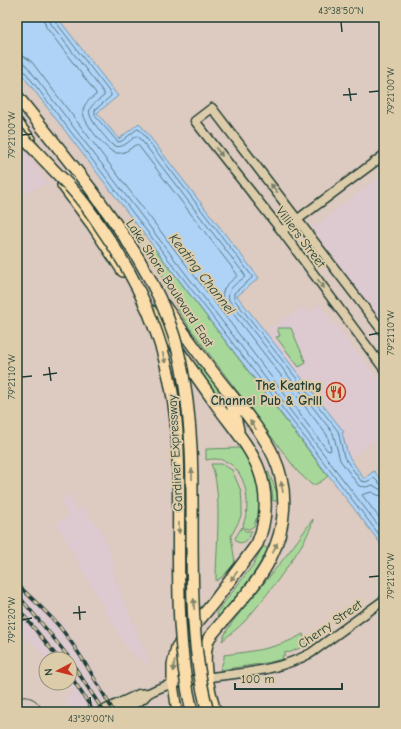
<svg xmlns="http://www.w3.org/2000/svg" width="401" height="729" viewBox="0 0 401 729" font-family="'Comic Neue',sans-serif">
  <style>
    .built { fill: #ddc9d0 }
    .green { fill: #a7d899; stroke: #638a66 }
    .water { fill: #aed3f7; stroke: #7597a9 }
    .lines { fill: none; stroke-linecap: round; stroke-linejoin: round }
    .shore { stroke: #587982; stroke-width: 1 }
    .secondary-casing { stroke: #1f3d34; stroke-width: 11 }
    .primary-casing { stroke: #1f3d34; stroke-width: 12 }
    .highway-casing { stroke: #1f3d34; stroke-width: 14 }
    .secondary { stroke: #ddcca9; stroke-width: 8 }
    .primary { stroke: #faddab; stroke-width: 9 }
    .highway { stroke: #faddab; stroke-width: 11 }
    .tram { stroke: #1f3d34; stroke-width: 1 }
    .rail-casing { stroke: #1f3d34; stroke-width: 3.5 }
    .rail { stroke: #ddcca9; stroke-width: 2; stroke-dasharray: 6; stroke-linecap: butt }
    .highway-bridge-casing { stroke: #1f3d34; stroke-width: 14; stroke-linecap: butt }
    .highway-bridge { stroke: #faddab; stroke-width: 11 }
    .oneway { fill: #747d69 }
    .oneway2 { fill: #82856a }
    .ticks { fill: none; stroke: #1f3d34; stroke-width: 1.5 }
    .labels { text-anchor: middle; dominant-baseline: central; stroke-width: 4; stroke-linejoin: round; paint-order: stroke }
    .street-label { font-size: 13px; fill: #1f3d34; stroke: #ddcca9 }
    .poi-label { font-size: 13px; font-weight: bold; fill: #1f3d34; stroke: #ddcca9; text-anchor: end }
    .water-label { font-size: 14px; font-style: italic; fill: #26443e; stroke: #ddcca9 }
    .neatline { fill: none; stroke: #1f3d34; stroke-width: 1.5 }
    .ticks-label { font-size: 10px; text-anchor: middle; fill: #1f3d34 }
  </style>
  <rect width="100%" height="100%" fill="#ddcac0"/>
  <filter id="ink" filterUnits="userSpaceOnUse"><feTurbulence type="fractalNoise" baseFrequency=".025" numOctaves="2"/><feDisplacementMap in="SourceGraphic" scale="8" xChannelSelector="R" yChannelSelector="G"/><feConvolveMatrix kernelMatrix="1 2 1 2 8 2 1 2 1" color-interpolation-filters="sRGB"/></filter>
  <g filter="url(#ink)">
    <!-- built -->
    <path class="built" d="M17 138 47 183 17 197Z
      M384 173V324L312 228Z
      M319 304 384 386V433L350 459 348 455 342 433 266 331 304 306 309 312Z
      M69 493 77 511 85 507 90 518 99 526 114 562 113 574 150 665 127 649 56 523 69 516 62 501Z
      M17 581 66 628 101 682 109 699 79 712H73L64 699 73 692 66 683H70V659H47L40 651 17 629Z"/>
    <!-- green -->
    <path class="green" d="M155 249 328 476C323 480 319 484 312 485L298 472 189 327 179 311 151 253Z
      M277 328H291L306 363 299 367 276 337 280 336Z
      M199 364 219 390 214 394 195 368Z
      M239 448C243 451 245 456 248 461 258 479 261 498 259 518L256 519 254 526 249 529 244 528 243 525C245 519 247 513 247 506 248 482 235 453 206 460V449Z
      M211 464H222L232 470 241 491 242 503V513L239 521 231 536 235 563 222 577 216 581C216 550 223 490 211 464Z
      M268 471 277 493 278 501H273L272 491 267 472Z
      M313 519C311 540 261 603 245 621 238 628 229 635 222 641 226 627 243 610 252 598 273 572 294 547 313 519Z
      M242 527 245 531H252C249 538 245 545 237 542L235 538Z
      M263 546 268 549C255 575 236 596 218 619L217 612 253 565Z
      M303 634 306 645 289 653 288 652 284 653 285 655 282 656 283 659 266 663 220 670 224 659V655C253 651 277 649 303 634Z"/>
    <!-- water -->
    <path class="water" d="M17 17H57L118 96 97 113 119 139 139 123 259 278 237 296 344 432 342 433 348 455 364 479 374 471 384 483V548L17 68Z"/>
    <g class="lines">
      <!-- shore -->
      <path class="shore" d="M49 17 51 24 104 93V96C100 99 92 104 90 109 86 118 106 137 111 144 121 151 128 142 136 136L139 137 245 275V277C237 283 226 289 229 300L333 433 340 460 359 486 366 487 373 485 379 489 384 490
        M54 17 55 21 111 94V96L95 110V116L118 142 122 141 137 129 140 130 252 276V278L234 293V299L338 431 344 457 361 481 366 482 374 478 380 484 384 485
        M17 55 25 57 31 61 327 450 330 451 331 449 327 435 224 302C219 289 228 284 237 276V274L138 145H135C130 149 124 154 116 153 106 151 82 121 83 111 84 103 90 99 96 95V93L46 27 43 17
        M17 61 22 62 26 65 384 533
        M17 66 22 68 384 541
        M384 496 377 495 372 492 364 494 362 495 384 524"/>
      <!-- secondary casing -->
      <g class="secondary-casing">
        <path id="secondary" d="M281 230 286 228 384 155
          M384 333 212 108 195 121 281 230 384 369
          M100 712 139 694 148 693
          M115 712C123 708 132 705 140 701 144 699 146 695 149 693 156 689 165 686 172 684 219 672 267 677 311 653L384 600"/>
      </g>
      <!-- primary casing -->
      <g class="primary-casing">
        <path id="primary" d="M173 684 177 712"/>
      </g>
      <!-- highway casing -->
      <g class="highway-casing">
        <path id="highway" d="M17 123 29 139
          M63 185 92 224 123 271
          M164 305C181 329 198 353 216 376 235 401 261 428 274 457 289 490 286 527 270 559 256 588 229 612 209 638 200 659 209 690 215 712
          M151 311C172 342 194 373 216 404 231 425 250 446 259 470 268 494 267 521 257 544L214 602 177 647 173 665V684
          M230 396 238 430"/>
      </g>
      <!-- secondary -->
      <use href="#secondary" class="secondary"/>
      <!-- primary -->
      <use href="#primary" class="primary"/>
      <!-- highway -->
      <use href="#highway" class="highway"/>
      <!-- tram -->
      <path class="tram" d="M17 698C29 694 39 700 43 712"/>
      <!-- rail casing -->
      <g class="rail-casing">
        <path id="rail" d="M17 584C31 598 46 611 59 626 80 652 97 683 114 712
          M17 594 52 636 70 659
          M17 607 59 659
          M70 660 104 712
          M70 675 94 712"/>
      </g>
      <!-- rail -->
      <use href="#rail" class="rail"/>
      <!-- highway-bridge casing -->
      <g class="highway-bridge-casing">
        <path id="highway-bridge" d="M17 96C42 127 66 157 90 188 124 234 157 281 174 336 185 373 189 410 191 448 195 534 185 629 208 712
          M17 132C29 143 39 155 50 166 57 174 65 181 72 189 83 201 93 215 102 229 150 297 175 367 178 450 181 537 172 627 192 712"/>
      </g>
      <!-- highway-bridge -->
      <use href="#highway-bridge" class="highway-bridge"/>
    </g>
    <!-- one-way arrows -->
    <defs><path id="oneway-solid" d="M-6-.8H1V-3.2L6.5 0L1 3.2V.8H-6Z"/></defs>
    <g class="oneway">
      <use href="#oneway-solid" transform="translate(219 152) rotate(51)"/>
      <use href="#oneway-solid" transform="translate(274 188) rotate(-128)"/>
      <use href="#oneway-solid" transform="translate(321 284) rotate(54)"/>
    </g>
    <g class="oneway2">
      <use href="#oneway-solid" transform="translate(164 358) rotate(76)"/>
      <use href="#oneway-solid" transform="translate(253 425) rotate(-126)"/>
      <use href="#oneway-solid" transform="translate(192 474) rotate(-91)"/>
      <use href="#oneway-solid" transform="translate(282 487) rotate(-100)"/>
      <use href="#oneway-solid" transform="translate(179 528) rotate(89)"/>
      <use href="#oneway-solid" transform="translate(275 548) rotate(-66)"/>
      <use href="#oneway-solid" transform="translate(234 576) rotate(127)"/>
      <use href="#oneway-solid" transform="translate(194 604) rotate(-93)"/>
      <use href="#oneway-solid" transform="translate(174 666) rotate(96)"/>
    </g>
  </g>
  <!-- ticks -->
  <path class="ticks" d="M341 22 342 32M349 88 351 101M369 92 379 91M343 95 357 94M22 135 32 134M369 335 379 333M49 367 51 381M43 375 57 373M22 377 32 376M369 577 379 576M79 606 80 620M73 613 86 612M22 620 32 618M90 697 91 707"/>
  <!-- icons -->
  <defs>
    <g id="restaurant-ring" transform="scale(1)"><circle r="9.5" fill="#ddcca9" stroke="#c8321e" stroke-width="1.5"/><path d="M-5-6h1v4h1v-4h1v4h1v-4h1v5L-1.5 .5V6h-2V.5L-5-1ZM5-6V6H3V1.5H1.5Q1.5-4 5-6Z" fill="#c8321e"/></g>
  </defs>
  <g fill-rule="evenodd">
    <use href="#restaurant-ring" x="336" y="392"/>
  </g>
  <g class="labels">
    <!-- street labels -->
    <g class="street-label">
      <text transform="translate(301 237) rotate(53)">Villiers Street</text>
      <text transform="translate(170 283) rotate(57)">Lake Shore Boulevard East</text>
      <text transform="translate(175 453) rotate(-93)">Gardiner Expressway</text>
      <text transform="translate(330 624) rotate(-35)">Cherry Street</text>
    </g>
    <!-- poi labels -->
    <g class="poi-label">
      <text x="322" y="385">The Keating<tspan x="322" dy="15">Channel Pub &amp; Grill</tspan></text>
    </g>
    <!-- water labels -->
    <g class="water-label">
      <text transform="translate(202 274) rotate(52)">Keating Channel</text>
    </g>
  </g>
  <!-- margin -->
  <rect width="401" height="729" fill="none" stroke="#ddcca9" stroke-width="44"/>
  <!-- north arrow -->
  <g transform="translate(58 671) rotate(263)"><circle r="19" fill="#ddcca9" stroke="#91937a"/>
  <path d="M0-3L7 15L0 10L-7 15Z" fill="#c8321e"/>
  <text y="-6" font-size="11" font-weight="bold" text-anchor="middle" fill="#1f3d34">N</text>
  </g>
  <!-- scale -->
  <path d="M235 683v6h107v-6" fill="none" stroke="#1f3d34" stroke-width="2"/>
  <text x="241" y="683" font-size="12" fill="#1f3d34" stroke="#ddcca9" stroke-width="3" paint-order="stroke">100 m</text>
  <rect x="22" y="22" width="357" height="685" class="neatline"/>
  <g class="ticks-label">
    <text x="341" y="14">43°38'50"N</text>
    <text transform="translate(390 91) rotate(-90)" y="4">79°21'00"W</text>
    <text transform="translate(11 135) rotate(-90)" y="4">79°21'00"W</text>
    <text transform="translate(390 333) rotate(-90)" y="4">79°21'10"W</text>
    <text transform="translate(11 377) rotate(-90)" y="4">79°21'10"W</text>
    <text transform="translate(390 576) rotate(-90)" y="4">79°21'20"W</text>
    <text transform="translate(11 620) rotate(-90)" y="4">79°21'20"W</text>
    <text x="91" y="722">43°39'00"N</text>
  </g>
</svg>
